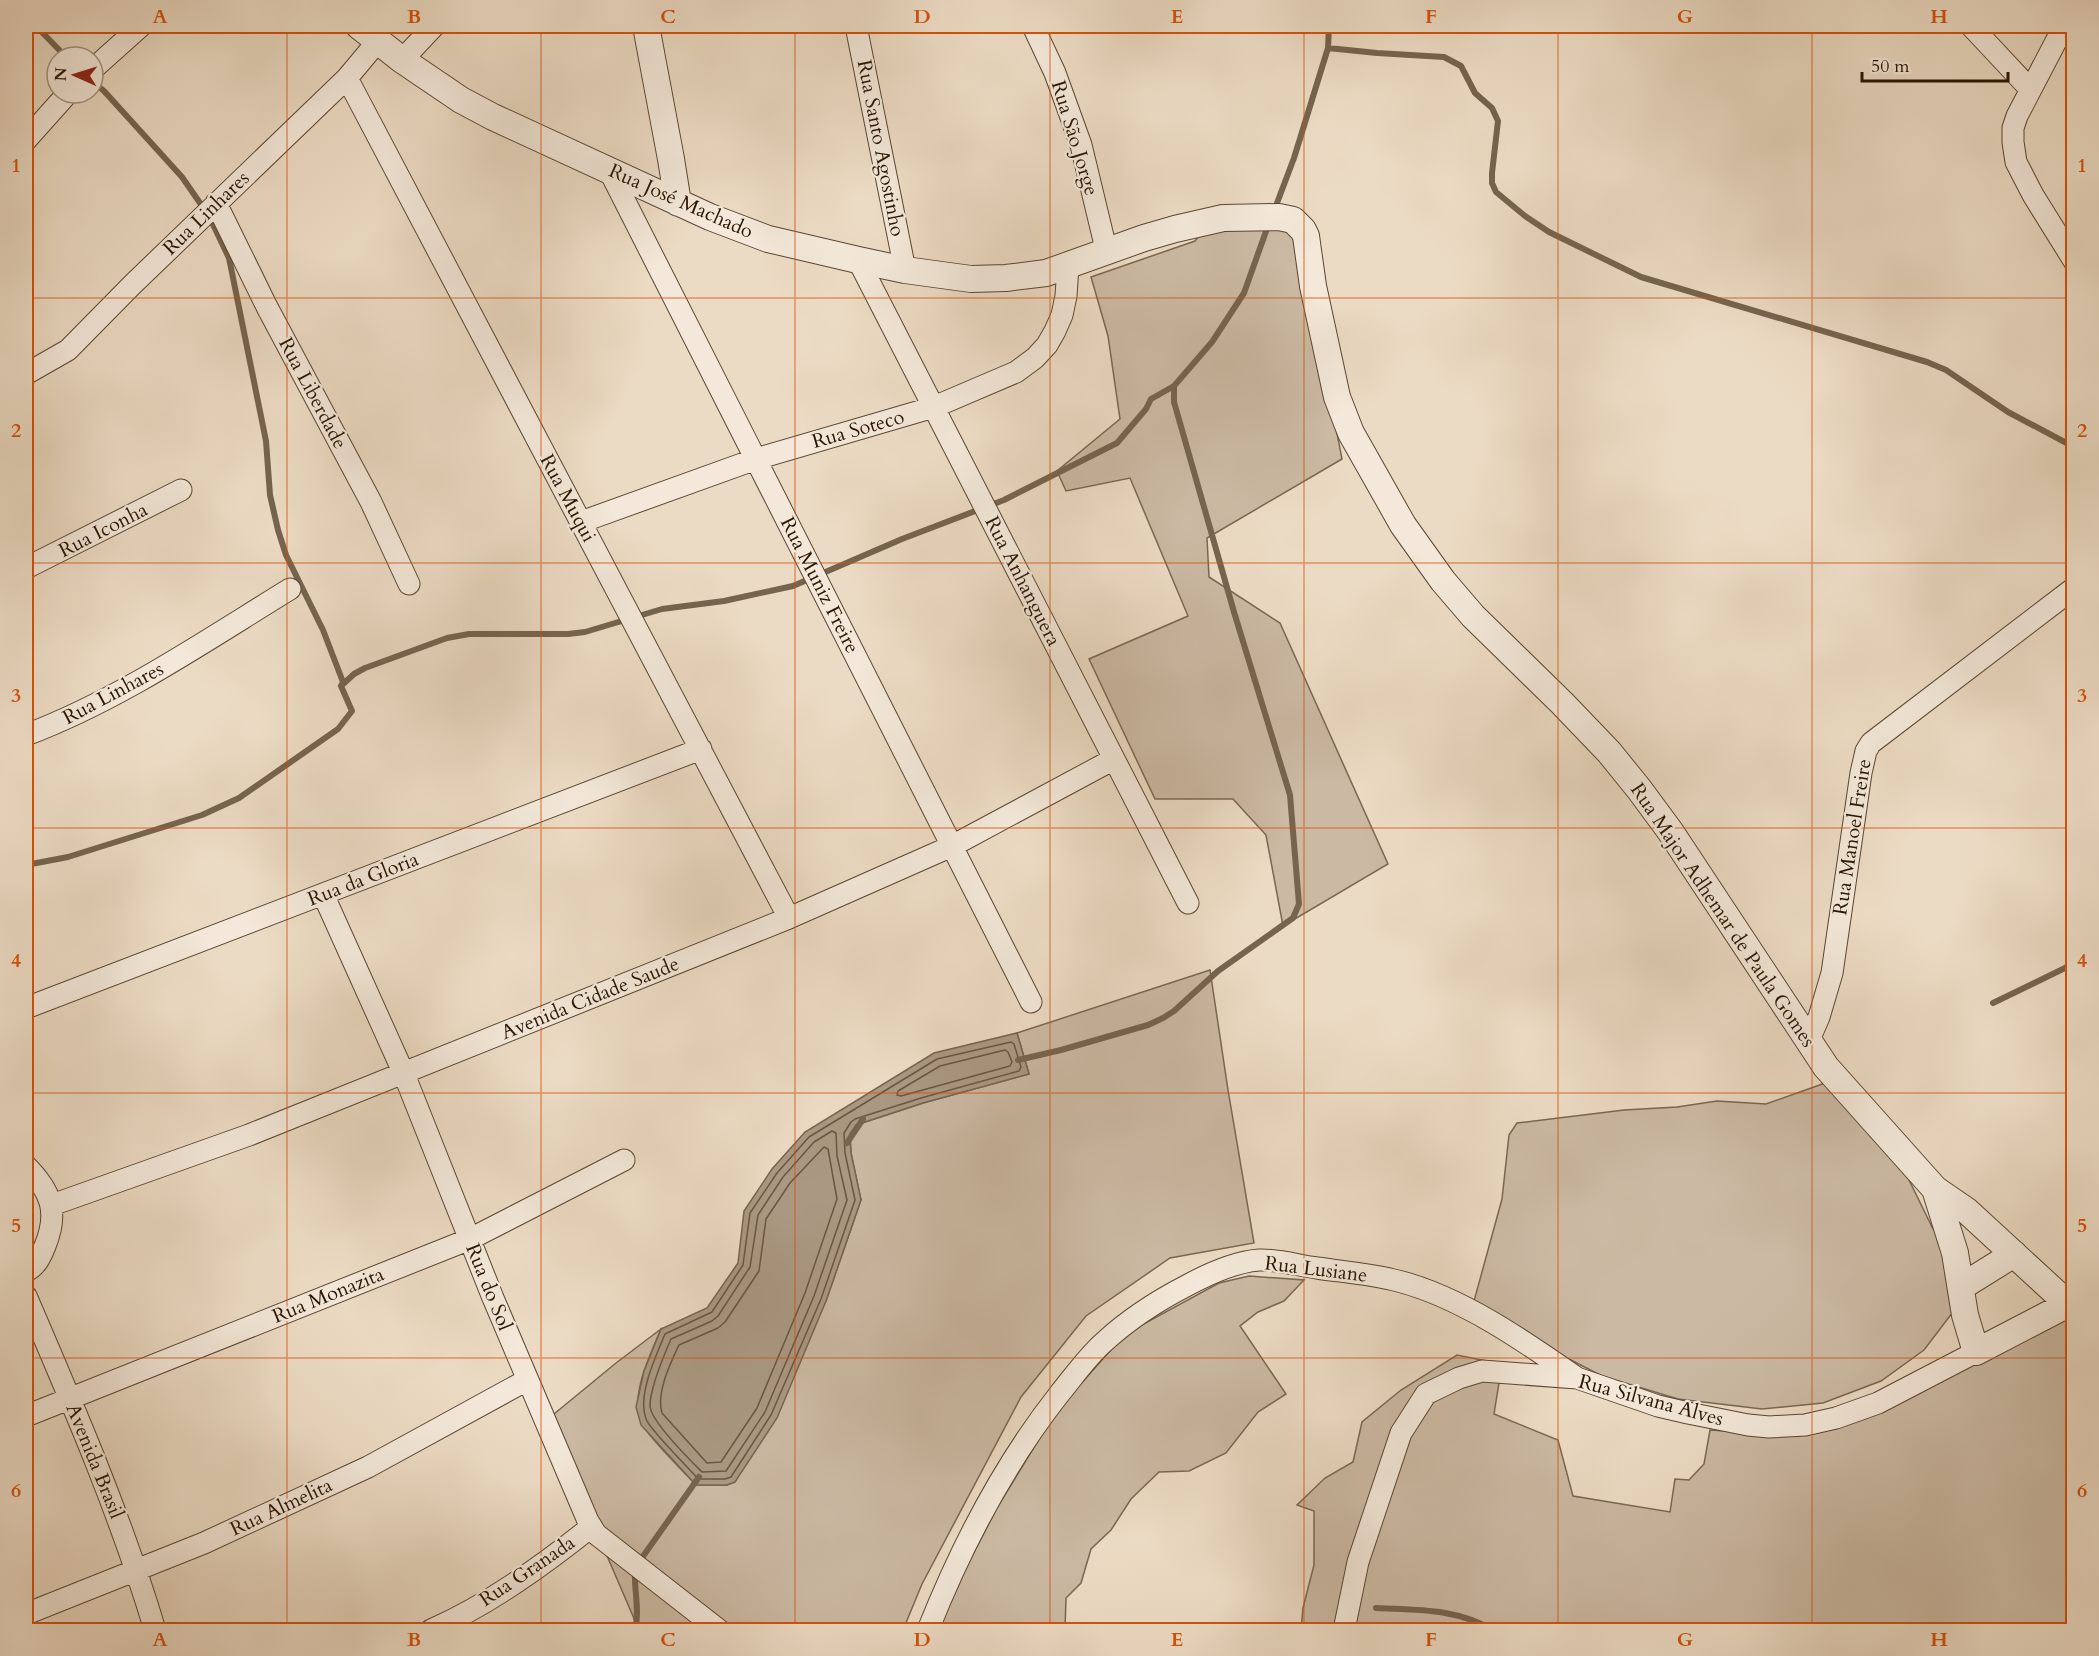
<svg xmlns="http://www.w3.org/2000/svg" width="2099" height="1656" viewBox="0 0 2099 1656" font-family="Cardo,serif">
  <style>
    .green { fill: #cbb9a3; stroke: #7a6752; stroke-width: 1.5 }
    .water { fill: #aa9882; stroke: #76644f; stroke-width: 1.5 }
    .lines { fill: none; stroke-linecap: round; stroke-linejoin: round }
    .shore { stroke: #6a5642; stroke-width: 1.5 }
    .stream { stroke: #76644f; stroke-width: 6 }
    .minor-casing { stroke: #5a4632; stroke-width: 23 }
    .tertiary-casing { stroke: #5a4632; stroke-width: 28 }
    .minor { stroke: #f3e8d9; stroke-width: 21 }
    .tertiary { stroke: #f3e8d9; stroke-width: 26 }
    .grid { fill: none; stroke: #d5520b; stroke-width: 1.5; stroke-opacity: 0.55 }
    .labels { text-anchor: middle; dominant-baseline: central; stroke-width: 4.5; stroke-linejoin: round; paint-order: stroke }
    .street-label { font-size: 20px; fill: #291502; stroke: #f3e8d9 }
    .neatline { fill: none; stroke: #d5520b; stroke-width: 2 }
    .grid-label { font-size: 20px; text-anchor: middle; font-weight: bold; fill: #d5520b }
  </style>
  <rect width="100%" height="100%" fill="#ecdbc4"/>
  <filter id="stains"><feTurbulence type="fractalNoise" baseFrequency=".00333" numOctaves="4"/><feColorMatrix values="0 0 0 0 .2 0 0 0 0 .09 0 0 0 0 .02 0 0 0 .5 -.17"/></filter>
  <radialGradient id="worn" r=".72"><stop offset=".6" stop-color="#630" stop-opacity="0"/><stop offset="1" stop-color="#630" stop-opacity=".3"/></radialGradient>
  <!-- green -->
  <path class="green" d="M1204 229 1298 230 1342 459 1207 538 1209 577 1280 623 1388 864 1283 926 1266 835 1233 799H1155L1089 659 1188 616 1130 478 1066 491 1057 471 1120 419 1108 336 1091 277 1195 241Z
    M1210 970 1228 1090 1254 1243 1170 1258 1086 1316 1021 1397 922 1584 903 1630H639L548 1419 616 1363 661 1329C650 1355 630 1395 641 1422 646 1435 684 1472 696 1485H727L735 1482 826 1301 861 1200 851 1153 850 1134 856 1125 923 1103 1029 1074 1017 1033Z
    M1831 1081 1908 1178 1932 1227 1959 1269 1956 1308 1924 1350 1881 1381 1823 1403 1762 1409 1678 1399 1602 1376 1532 1340 1471 1312 1502 1199 1509 1135 1517 1123 1624 1110 1677 1107 1717 1101 1766 1104Z
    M1249 1276 1304 1280 1284 1301 1258 1312 1240 1326 1286 1394 1258 1412 1226 1453 1189 1471 1159 1472 1131 1499 1111 1530 1091 1549 1081 1583 1066 1598 1065 1630H939L953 1593 997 1508 1055 1413 1125 1334 1219 1283Z
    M2073 1306V1630H1301L1303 1608 1314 1565V1511L1297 1505 1325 1478 1353 1462 1362 1422 1401 1390 1457 1355 1502 1364 1494 1414 1558 1440 1573 1496 1670 1512 1675 1479 1689 1480 1704 1464 1710 1430 1774 1434 1836 1426Z"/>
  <!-- water -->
  <path class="water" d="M1017 1033 1029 1074 923 1103 856 1125 850 1134 851 1153 861 1200 826 1301 777 1418 735 1482 727 1485H696L641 1425 636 1407 644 1371 661 1329 707 1308 738 1263 744 1211 772 1169 805 1132 934 1053Z"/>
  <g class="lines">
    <!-- shore -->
    <path class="shore" d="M1011 1042 1014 1044 1021 1067 1019 1071 921 1098 855 1119 851 1122 844 1133 845 1153 855 1200 821 1299 771 1415 731 1477 725 1479H698C688 1467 650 1430 646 1419 637 1395 656 1356 665 1334L712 1312 743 1265 750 1213 777 1173 809 1137 937 1059Z
      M1005 1050 1008 1052 1012 1062 1010 1066 901 1096 897 1095 898 1091 940 1066Z
      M832 1131 836 1133 837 1156 847 1200 814 1296 765 1412 726 1471 702 1472C690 1460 651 1422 650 1406 650 1388 664 1355 671 1339L712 1321 718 1316 750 1267 758 1215 783 1177 814 1142Z
      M824 1147 828 1149 837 1199 805 1293 757 1408 721 1462 707 1463 662 1413C656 1393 670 1364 679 1345L718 1328 725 1322 759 1271 766 1219 790 1183Z"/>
    <!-- stream -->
    <path class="stream" d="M38 28 66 57
      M1328 48 1377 53 1444 57 1461 66 1475 93 1492 108 1498 121 1492 173V183L1496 192 1525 216 1549 232 1641 277 1927 362 1946 370 2008 412 2074 447
      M1274 211 1294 158 1328 48 1329 26
      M341 686 354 674 365 668 447 638 469 634H568L585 632 662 609 724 601 793 586 902 539 1004 500 1117 443 1146 409 1151 399 1174 386 1212 342 1244 293 1269 223
      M26 865 68 857 202 815 239 798 338 729 352 711 341 686 343 682 323 630 286 555 278 530 270 495 266 441 229 258 209 216 182 177 104 91 93 82
      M1993 1003 2065 968 2070 964 2074 956
      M1018 1060 1061 1050 1148 1025 1163 1018 1174 1011 1218 971 1293 918 1299 904 1290 795 1234 612 1174 402V386
      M847 1143 863 1119
      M639 1562 699 1477
      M1376 1608C1418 1610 1455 1608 1493 1630
      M635 1630C640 1611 634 1591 635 1572"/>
    <!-- minor casing -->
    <g class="minor-casing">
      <path id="minor" d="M856 26 905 270
        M1033 26 1055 73 1081 145 1107 253
        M1971 26 2030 89
        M2064 26 2017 116 2013 128V142L2016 162 2033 195 2074 261
        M402 60 434 26
        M93 69 141 26
        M347 78 789 918
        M26 140 68 93
        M608 168 1031 1002
        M216 203 267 307 371 502 409 584
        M858 260 1188 903
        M26 374 68 350 132 285 347 78 378 41
        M581 522 756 459 934 407 1016 372 1035 358 1047 345 1055 331 1062 315 1066 296 1068 266
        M26 568 181 490
        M26 735C119 700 205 641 290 589
        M323 894 404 1074 493 1298 588 1521 596 1534 719 1630
        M26 1008 701 749
        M1809 1040 1819 1017 1832 973 1861 773 1866 751 1871 743 2074 588
        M26 1166C51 1191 59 1212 45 1246 41 1256 36 1267 26 1271
        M52 1205 249 1135 789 918 952 846 1114 759
        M26 1296C73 1405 121 1516 155 1630
        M26 1416 470 1239 624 1160
        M26 1614 204 1543 368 1467 527 1380
        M431 1630C488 1605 542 1566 591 1527
        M928 1630C961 1547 1004 1464 1060 1393 1074 1376 1087 1357 1104 1342 1129 1319 1157 1301 1186 1286 1208 1274 1234 1262 1259 1260 1276 1259 1300 1266 1317 1268 1344 1272 1372 1274 1398 1281 1461 1297 1524 1341 1577 1378
        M1344 1630 1358 1562 1401 1433 1426 1394 1459 1378 1482 1371 1577 1378 1658 1406 1688 1413 1748 1425 1769 1427 1805 1425 1836 1418 1878 1403 1976 1352"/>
    </g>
    <!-- tertiary casing -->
    <g class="tertiary-casing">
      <path id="tertiary" d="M359 26 402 60 461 100 493 117 710 217 768 239 858 260 905 270 971 279 1006 278 1046 273 1144 238 1175 229 1223 218 1279 217 1293 220 1303 230 1306 236 1313 286 1337 397 1351 433 1403 525 1443 581 1473 616 1562 703 1609 752 1639 789 1670 831 1826 1067 1935 1189 1967 1211 2068 1304
        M646 26 671 159 678 203
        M1935 1189 1955 1253 1965 1315 1976 1352 2074 1301
        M1961 1287 2014 1254"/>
    </g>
    <!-- minor -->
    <use href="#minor" class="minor"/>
    <!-- tertiary -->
    <use href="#tertiary" class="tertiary"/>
  </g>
  <!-- grid -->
  <path class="grid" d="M287 26V1630M541 26V1630M795 26V1630M1050 26V1630M1304 26V1630M1558 26V1630M1812 26V1630M26 298H2074M26 563H2074M26 828H2074M26 1093H2074M26 1358H2074"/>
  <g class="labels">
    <!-- street labels -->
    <g class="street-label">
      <text transform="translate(1075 138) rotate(73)">Rua São Jorge</text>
      <text transform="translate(881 148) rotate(79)">Rua Santo Agostinho</text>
      <text transform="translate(681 201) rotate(24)">Rua José Machado</text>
      <text transform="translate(206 213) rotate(-44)">Rua Linhares</text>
      <text transform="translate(313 393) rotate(62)">Rua Liberdade</text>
      <text transform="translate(858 429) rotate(-16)">Rua Soteco</text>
      <text transform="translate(568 498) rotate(62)">Rua Muqui</text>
      <text transform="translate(103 530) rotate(-27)">Rua Iconha</text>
      <text transform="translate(1023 581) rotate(63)">Rua Anhanguera</text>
      <text transform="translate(820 585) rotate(63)">Rua Muniz Freire</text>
      <text transform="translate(113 693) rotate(-28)">Rua Linhares</text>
      <text transform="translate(1852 837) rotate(-81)">Rua Manoel Freire</text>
      <text transform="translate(363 879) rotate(-21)">Rua da Gloria</text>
      <text transform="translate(1723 915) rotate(56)">Rua Major Adhemar de Paula Gomes</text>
      <text transform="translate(590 998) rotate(-22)">Avenida Cidade Saude</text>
      <text transform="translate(1316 1269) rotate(7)">Rua Lusiane</text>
      <text transform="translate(489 1287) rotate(68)">Rua do Sol</text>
      <text transform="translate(328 1295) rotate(-22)">Rua Monazita</text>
      <text transform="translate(1651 1400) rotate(15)">Rua Silvana Alves</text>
      <text transform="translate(95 1461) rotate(68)">Avenida Brasil</text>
      <text transform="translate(281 1507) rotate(-25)">Rua Almelita</text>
      <text transform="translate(527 1571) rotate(-34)">Rua Granada</text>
    </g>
  </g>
  <!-- margin -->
  <rect width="2099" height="1656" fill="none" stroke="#ecdbc4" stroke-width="66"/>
  <!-- north arrow -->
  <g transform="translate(75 75) rotate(273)"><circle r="28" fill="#f3e8d9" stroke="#a29483" stroke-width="1.5"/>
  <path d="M0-4.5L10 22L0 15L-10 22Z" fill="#8f2418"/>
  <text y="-9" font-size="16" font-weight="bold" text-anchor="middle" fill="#291502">N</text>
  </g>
  <!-- scale -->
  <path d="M1862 72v9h146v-9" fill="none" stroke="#291502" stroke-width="3"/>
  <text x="1871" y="72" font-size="18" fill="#291502" stroke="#f3e8d9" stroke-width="4.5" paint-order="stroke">50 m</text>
  <rect x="33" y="33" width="2033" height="1590" class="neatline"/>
  <g class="grid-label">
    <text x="160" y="23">A</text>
    <text x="414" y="23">B</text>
    <text x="668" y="23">C</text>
    <text x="922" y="23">D</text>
    <text x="1177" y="23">E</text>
    <text x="1431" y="23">F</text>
    <text x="1685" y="23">G</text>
    <text x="1939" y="23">H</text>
    <text x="16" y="172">1</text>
    <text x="2082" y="172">1</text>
    <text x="16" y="437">2</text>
    <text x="2082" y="437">2</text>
    <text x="16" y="702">3</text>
    <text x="2082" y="702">3</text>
    <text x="16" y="967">4</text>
    <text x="2082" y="967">4</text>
    <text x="16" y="1232">5</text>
    <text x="2082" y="1232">5</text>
    <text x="16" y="1497">6</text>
    <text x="2082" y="1497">6</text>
    <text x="160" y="1646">A</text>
    <text x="414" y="1646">B</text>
    <text x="668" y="1646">C</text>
    <text x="922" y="1646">D</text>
    <text x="1177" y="1646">E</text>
    <text x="1431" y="1646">F</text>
    <text x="1685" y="1646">G</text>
    <text x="1939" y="1646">H</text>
  </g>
  <rect width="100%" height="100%" filter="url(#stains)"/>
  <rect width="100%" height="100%" fill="url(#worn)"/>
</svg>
